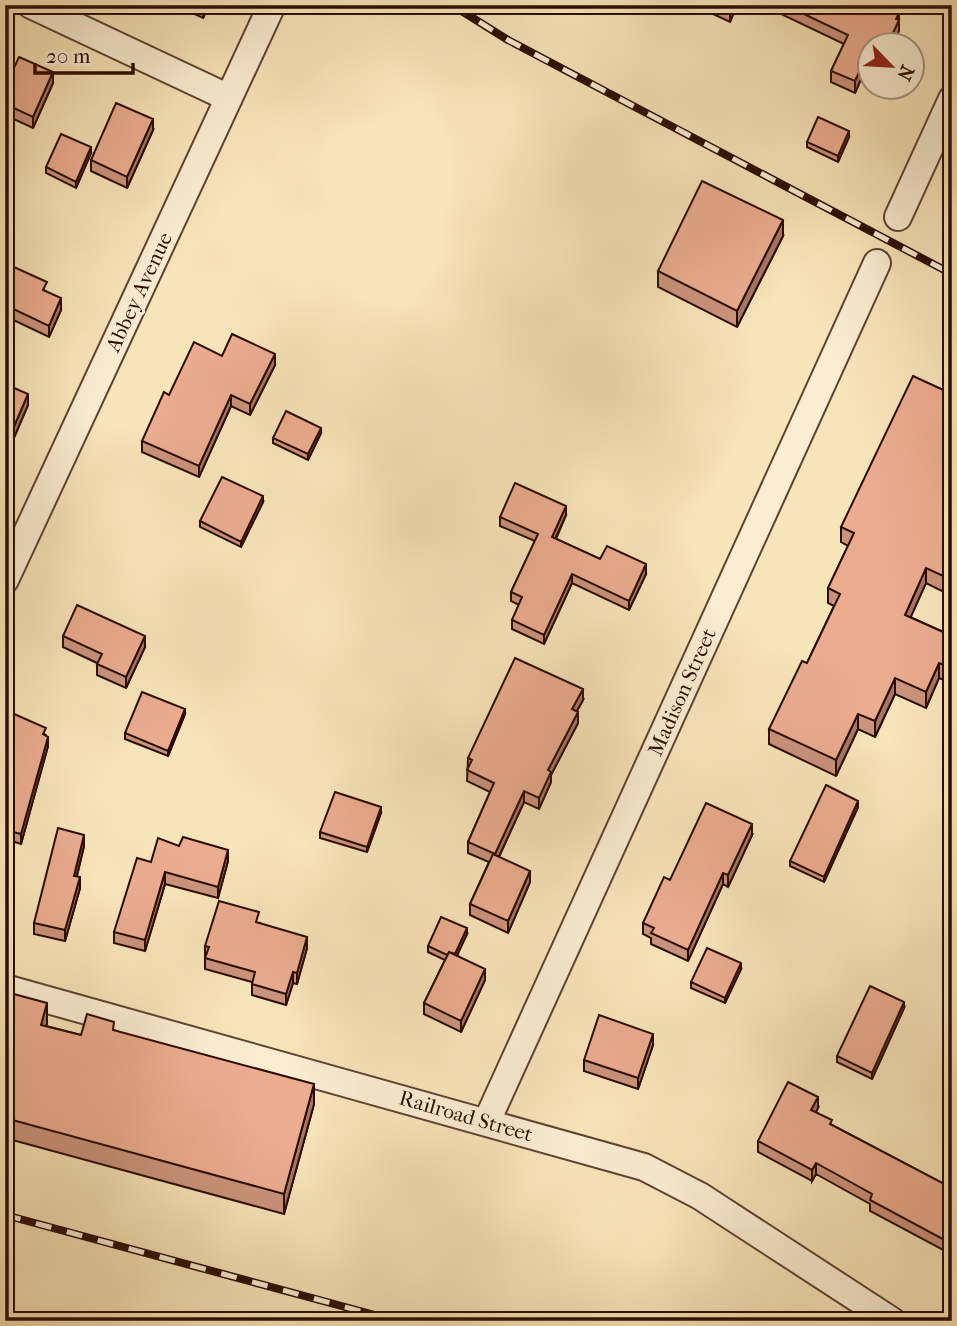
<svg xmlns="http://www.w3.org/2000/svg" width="957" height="1326" viewBox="0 0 957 1326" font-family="'IM FELL French Canon',serif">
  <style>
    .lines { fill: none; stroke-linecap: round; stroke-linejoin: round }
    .minor-casing { stroke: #5e4230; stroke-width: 30 }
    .minor { stroke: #faedd2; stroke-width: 26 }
    .rail-casing { stroke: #2b0c02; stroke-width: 8 }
    .rail { stroke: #faedd2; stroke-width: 5; stroke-dasharray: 16; stroke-linecap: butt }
    .wall { fill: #ca947b; stroke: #2b0c02; stroke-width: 2 }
    .shaded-wall { fill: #a47864; stroke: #2b0c02; stroke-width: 2 }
    .building { fill: #ebac8f; stroke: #2b0c02; stroke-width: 2 }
    .labels { text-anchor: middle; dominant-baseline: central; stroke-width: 6; stroke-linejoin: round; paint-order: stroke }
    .street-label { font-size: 21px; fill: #2b0c02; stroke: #faedd2 }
  </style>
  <rect width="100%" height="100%" fill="#f8e4b9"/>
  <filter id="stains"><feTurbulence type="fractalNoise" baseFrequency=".00286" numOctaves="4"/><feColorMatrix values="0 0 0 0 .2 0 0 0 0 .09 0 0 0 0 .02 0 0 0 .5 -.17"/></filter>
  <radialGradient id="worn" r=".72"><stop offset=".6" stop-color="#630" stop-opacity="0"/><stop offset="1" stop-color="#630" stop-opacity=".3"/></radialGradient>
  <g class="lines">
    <!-- minor casing -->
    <g class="minor-casing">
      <path id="minor" d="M31 5 229 98
        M898 217 952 99
        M5 580 272 5
        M5 988 644 1167 700 1196 892 1321
        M487 1121 877 263"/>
    </g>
    <!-- minor -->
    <use href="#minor" class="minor"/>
    <!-- rail casing -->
    <g class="rail-casing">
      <path id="rail" d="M452 5 508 40 952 274
        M5 1215 397 1321"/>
    </g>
    <!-- rail -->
    <use href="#rail" class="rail"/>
  </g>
  <!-- wall -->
  <path class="wall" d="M175 5H209L203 18Z
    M698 5H737L730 22 698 7Z
    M762 5H882L899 13V31L870 46V75L864 72 855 93 831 82V71L844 44Z
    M5 67 53 83 33 128 5 115Z
    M153 130 127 188 91 171V160Z
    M849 137 838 162 807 147V142Z
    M91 153 76 188 46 173V167Z
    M783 236 737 327 658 287V271Z
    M5 263 47 292 61 310 49 337 5 316Z
    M222 356 275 365 250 415 231 406 199 477 142 452V441Z
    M5 384 28 405 13 440 5 437Z
    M952 394V596L926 583 910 617 952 636V663L944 680 939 678 926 708 895 694 875 737 858 729 836 776 769 744V729L807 663 834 606 828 603V588L848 546 841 542V527Z
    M321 433 308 460 273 443V438Z
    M263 502 241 547 200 527V521Z
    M566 515 556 539 600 559 646 574 629 610 572 583 544 644 512 629V620L519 605 511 601V592L535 541 500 526V517Z
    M63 636 145 647 126 688 97 675V663L63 647Z
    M583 700 577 711 578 723 551 775V782L539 809 524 802 499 857 530 882 508 933 470 915V904L489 862 468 853V842L490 792 467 781 468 758Z
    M5 710 46 735 48 746 21 844 5 839Z
    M185 714 168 756 125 739V733Z
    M858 807 824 882 790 866V861Z
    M381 813 367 852 320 838V832Z
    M752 835 728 887 723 884 688 961 651 944V938L643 934V923L670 880Z
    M84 846 77 876 80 888 65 941 34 934V923Z
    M179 846 228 861 218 898 165 884 145 951 114 943V932L151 862Z
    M259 923 307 948 297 984 293 983 286 1005 252 995V982L205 969V946Z
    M467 934 457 955 485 980 461 1032 424 1014V1003L445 960 428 952V946Z
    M741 969 725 1003 691 988V982Z
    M952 978V1003L944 1000V995Z
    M904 1008 872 1079 837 1062V1056Z
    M5 1012 47 1023 46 1026 81 1035 114 1030 314 1104 284 1214 5 1138Z
    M653 1045 638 1089 584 1071V1060Z
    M818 1108 816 1112 832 1125 952 1188V1273L949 1272V1260L951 1254 870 1211V1204L816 1174 812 1181 758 1152V1141Z"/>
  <!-- shaded-wall -->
  <path class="shaded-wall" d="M204 5H209L203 18V9Z
    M732 5H737L730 22V11Z
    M899 13V31L892 46H887Z
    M864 61V72L855 93V81Z
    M53 72V83L33 128V117Z
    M153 119V130L127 188V177Z
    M849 131V137L838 162V156Z
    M91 147V153L76 188V182Z
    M783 220V236L737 327V311Z
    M61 298V310L49 337V326Z
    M275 354V365L250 415V404Z
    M28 394V405L13 440V429Z
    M231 395V406L199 477V466Z
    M321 428V433L308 460V454Z
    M263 496V502L241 547V542Z
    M566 506V515L552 546V537Z
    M646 564V574L629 610V601Z
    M926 568V583L905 630V615Z
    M572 574V583L544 644V635Z
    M145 636V647L126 688V677Z
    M952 648V663L944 680V665Z
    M939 663V678L926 708V692Z
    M895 678V694L875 737V721Z
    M583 689V700L572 720V709Z
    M185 709V714L168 756V751Z
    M578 712V723L551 775V782L539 809V798L548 770Z
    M858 714V729L836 776V760Z
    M48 737V746L21 844V834Z
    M524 791V802L495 865V854Z
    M858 801V807L824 882V877Z
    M381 807V813L367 852V847Z
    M752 824V835L728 887V875Z
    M84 835V846L74 887V876Z
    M228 850V861L218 898V887Z
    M530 871V882L508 933V921Z
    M165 872V884L145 951V940Z
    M723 873V884L688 961V950Z
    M80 877V888L65 941V930Z
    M467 928V934L453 964V958Z
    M307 937V948L297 984V973Z
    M741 963V969L725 1003V998Z
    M485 969V980L461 1032V1021Z
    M293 972V983L286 1005V994Z
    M904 1002V1008L872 1079V1073Z
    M47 1003V1023L41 1045V1025Z
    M653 1034V1045L638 1089V1078Z
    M314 1084V1104L284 1214V1194Z
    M818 1097V1108L811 1121V1110Z
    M816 1163V1174L812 1181V1170Z"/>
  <!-- building -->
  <path class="building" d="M718 5H732L730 11Z
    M785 5H882L899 13 896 19 899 20 887 46H870V64L864 61 855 81 831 71 848 35Z
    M19 57 53 72 33 117 5 104V67L13 70Z
    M116 103 153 119 127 177 91 160Z
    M818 117 849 131 838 156 807 142Z
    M61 134 91 147 76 182 46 167Z
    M702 181 783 220 737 311 658 271Z
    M5 263 47 282 43 290 61 298 49 326 5 305Z
    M232 334 275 354 250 404 231 395 199 466 142 441 164 392 169 395 194 342 222 356Z
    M913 376 952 394V580L926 568 905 615 952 636V648L944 665 939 663 926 692 895 678 875 721 858 714 836 760 769 729 802 661 807 663 840 594 828 588 854 533 841 527Z
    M5 384 28 394 13 429 5 425Z
    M286 411 321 428 308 454 273 438Z
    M222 477 263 496 241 542 200 521Z
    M515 483 566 506 552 537 600 559 607 546 646 564 629 601 572 574 544 635 512 620 522 597 511 592 538 534 500 517Z
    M77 605 145 636 126 677 97 664 102 654 63 636Z
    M515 658 583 689 572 709 578 712 548 770 551 772 539 798 524 791 495 854 468 842 494 783 467 770 472 760 468 758Z
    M142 692 185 709 168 751 125 733Z
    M5 710 46 728 43 734 48 737 21 834 5 830Z
    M826 785 858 801 824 877 790 861Z
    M335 792 381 807 367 847 320 832Z
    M706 803 752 824 728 875 723 873 688 950 651 933 654 928 643 923 664 877 670 880Z
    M58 828 84 835 74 876 80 877 65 930 34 923Z
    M183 837 228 850 218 887 165 872 145 940 114 932 137 858 151 862 158 838 179 846Z
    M493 854 530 871 508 921 470 904Z
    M219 901 259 912 256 922 307 937 297 973 293 972 286 994 252 984 255 972 205 958 209 947 205 946Z
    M441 917 467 928 455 954 449 952 447 955 428 946Z
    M707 948 741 963 725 998 691 982Z
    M449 952 485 969 461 1021 424 1003Z
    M952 978V998L944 995Z
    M870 986 904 1002 872 1073 837 1056Z
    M10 993 47 1003 41 1025 81 1035 87 1014 114 1022 113 1030 314 1084 284 1194 5 1118V1012Z
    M599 1015 653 1034 638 1078 584 1060Z
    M788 1082 818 1097 811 1110 832 1120 830 1124 952 1188V1244L870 1200 872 1194 816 1163 812 1170 758 1141Z
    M952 1251V1262L949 1260Z"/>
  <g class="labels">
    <!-- street labels -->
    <g class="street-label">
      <text transform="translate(139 292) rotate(-65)">Abbey Avenue</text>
      <text transform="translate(682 692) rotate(-66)">Madison Street</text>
      <text transform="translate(466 1116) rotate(16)">Railroad Street</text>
    </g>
  </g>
  <!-- margin -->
  <rect width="957" height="1326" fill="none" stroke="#f8e4b9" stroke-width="28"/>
  <rect x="7" y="7" width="943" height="1312" fill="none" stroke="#2b0c02" stroke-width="3.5"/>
  <rect x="14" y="14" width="929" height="1298" fill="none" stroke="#2b0c02" stroke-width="2"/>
  <!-- north arrow -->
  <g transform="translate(891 66) rotate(115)"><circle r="33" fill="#faedd2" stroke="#a7937f" stroke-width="2"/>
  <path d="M0-5L12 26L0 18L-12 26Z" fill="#8f2418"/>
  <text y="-10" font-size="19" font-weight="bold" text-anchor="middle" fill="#2b0c02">N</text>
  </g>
  <!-- scale -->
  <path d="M35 63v10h98v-10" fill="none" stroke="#2b0c02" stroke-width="3.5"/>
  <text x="46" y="63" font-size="21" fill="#2b0c02" stroke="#faedd2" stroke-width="5" paint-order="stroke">20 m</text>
  <rect width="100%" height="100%" filter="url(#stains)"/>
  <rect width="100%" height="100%" fill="url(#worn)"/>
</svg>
